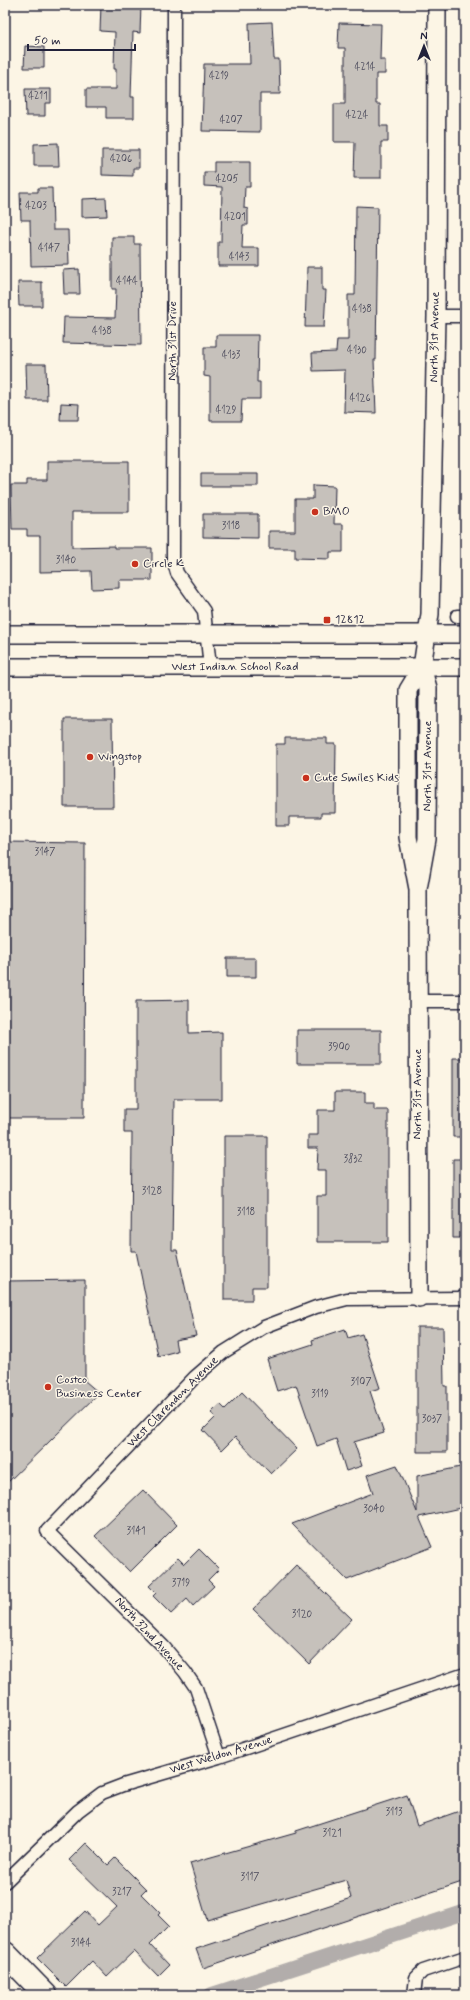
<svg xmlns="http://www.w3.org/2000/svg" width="470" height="2000" viewBox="0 0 470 2000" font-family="Mynerve,sans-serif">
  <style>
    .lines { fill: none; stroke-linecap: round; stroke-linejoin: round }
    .canal { stroke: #b2adab; stroke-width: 15 }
    .building { fill: #c6c1bb; stroke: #22223b }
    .street-casing { stroke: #22223b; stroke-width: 15 }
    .secondary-casing { stroke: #22223b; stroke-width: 20 }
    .highway-casing { stroke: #22223b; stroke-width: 25 }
    .street { stroke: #fcf5e5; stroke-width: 12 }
    .secondary { stroke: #fcf5e5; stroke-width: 17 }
    .highway { stroke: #fcf5e5; stroke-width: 22 }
    .poi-dot { fill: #c8321e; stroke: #fcf5e5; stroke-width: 1.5 }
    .labels { text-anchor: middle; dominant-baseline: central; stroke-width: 3; stroke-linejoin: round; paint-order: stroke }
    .number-label { font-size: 10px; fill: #4b4a5b }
    .street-label { font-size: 12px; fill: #22223b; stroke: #fcf5e5 }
    .poi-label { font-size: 12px; fill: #22223b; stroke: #fcf5e5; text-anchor: start }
  </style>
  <rect width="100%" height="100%" fill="#fcf5e5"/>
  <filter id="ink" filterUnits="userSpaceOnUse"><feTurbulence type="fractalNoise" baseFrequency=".025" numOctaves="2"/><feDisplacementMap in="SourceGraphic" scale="8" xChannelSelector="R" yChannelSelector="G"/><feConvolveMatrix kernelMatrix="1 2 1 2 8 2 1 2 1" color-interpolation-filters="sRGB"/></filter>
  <g filter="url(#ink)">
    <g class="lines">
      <!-- canal -->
      <path class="canal" d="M211 1995 465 1912"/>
    </g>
    <!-- building -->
    <path class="building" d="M101 5H141L140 33 133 32 131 97H134V118H106V107H86V89H116V69H114L115 32 100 31Z
      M272 22 274 59H279L280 94H260V132L202 131 204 64H250L249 23Z
      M339 23 381 24 380 60H385V74H376V104H380V126H388V142H381V178H354L355 142H334V104H345V48H338Z
      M25 46 44 47V68H24Z
      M25 89H51V103H45V116H26Z
      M58 143 59 166H34V144Z
      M102 150H139V168H133V176L102 175Z
      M214 162H250V187H245L244 208 248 209V225H243L242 248H259V266H218V242H221L222 187 204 186V172H214Z
      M38 188H52L53 230H68L69 265 31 266 30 220H21L20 192H38Z
      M106 198 107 216 82 217V199Z
      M356 206 378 207 376 360H374L376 413 344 412 345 370 313 371 312 353 336 352 337 340H348V295H355Z
      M112 237H134V244H140L141 345 63 343 64 317 115 318 116 289H112Z
      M307 267H322V290H326L324 327H305Z
      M79 269 80 294H64L63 270Z
      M18 282H42V306H19Z
      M216 335H258L257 382H260V399H242L241 421H210V377L204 376V347H216Z
      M26 364H46L47 400H27Z
      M61 403 79 404 78 420H60Z
      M47 461H129V512H72V547L114 546V548H152V580H119V588L92 589 91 571 40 572V536H27V529H12L11 485H27V480H47Z
      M201 474H258V486H201Z
      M313 485 335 486 334 524H343V552H330V559L295 558V548H269V531H295V499H313Z
      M203 514H258V538L203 537Z
      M64 719H112L113 807H64Z
      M285 738H327V744H336L335 813H321V817H289V826H276V744H285Z
      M5 842 85 843 84 1118H5Z
      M227 958H256V977H227Z
      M189 1000V1033L222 1032V1099H174L172 1250H177L196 1336 175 1340 177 1351 158 1356 136 1251H131L132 1133H124V1109H136V1001Z
      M297 1030H381V1064H297Z
      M453 1058H465V1137H453Z
      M335 1092H365V1103H374V1110H388V1242H317V1196H326V1170H317L318 1148H308V1135H318V1110H335Z
      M224 1136H267V1287H252V1300H224Z
      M453 1159H465V1238H453Z
      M85 1280V1381L99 1393 5 1485V1281Z
      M417 1327H443L444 1386H447V1452H417Z
      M345 1329 348 1338 362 1334 380 1388 370 1391 384 1433 354 1442 362 1466 346 1471 336 1439 317 1446 296 1385 277 1391 267 1359 313 1344 312 1340Z
      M242 1392 297 1449 271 1474 235 1437 222 1450 203 1430 216 1417 211 1413 220 1404 225 1409Z
      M397 1465 417 1512V1476L465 1466V1507L419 1517 432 1547 347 1580 292 1524 373 1493 367 1475Z
      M143 1490 177 1525 130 1572 95 1536Z
      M199 1549 219 1569 208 1580 214 1586 193 1606 187 1599 171 1614 153 1596 156 1593 149 1586 178 1558 184 1564Z
      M296 1565 352 1619 309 1664 253 1609Z
      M407 1795 417 1826 465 1809V1881L203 1968 196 1949 351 1898 346 1880 207 1920 190 1863 296 1833V1831Z
      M86 1843 108 1865 115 1858 146 1889 141 1894 160 1913 158 1915 169 1926 150 1945 169 1965 158 1976 134 1951 107 1977 92 1961 66 1987 37 1958 85 1911 98 1925 117 1907 69 1860Z"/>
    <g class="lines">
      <!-- street casing -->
      <g class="street-casing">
        <path id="street" d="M174 5 173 559 177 573 204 611 210 667
          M436 316H465
          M457 616H465
          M418 1001H465
          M219 1757 196 1688 185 1672 163 1646 47 1531 195 1377 224 1352 264 1327 316 1307 347 1299 465 1298
          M5 1882 78 1811 102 1793 123 1785 219 1757 465 1674
          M414 1995 416 1978 423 1971 465 1957"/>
      </g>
      <!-- secondary casing -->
      <g class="secondary-casing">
        <path id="secondary" d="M5 634H465
          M5 667H465
          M418 889 408 837V690L422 667 430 614 436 316 437 5
          M419 1298 418 889 427 839 428 688 422 667"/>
      </g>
      <!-- highway casing -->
      <g class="highway-casing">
        <path id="highway" d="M5 1953 46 1995"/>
      </g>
      <!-- street -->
      <use href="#street" class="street"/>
      <!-- secondary -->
      <use href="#secondary" class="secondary"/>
      <!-- highway -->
      <use href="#highway" class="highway"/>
    </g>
  </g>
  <!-- markers -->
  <g class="poi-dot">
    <circle cx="315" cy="512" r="4"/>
    <circle cx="135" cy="564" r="4"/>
    <rect x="323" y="616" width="8" height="8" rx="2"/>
    <circle cx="90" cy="757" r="4"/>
    <circle cx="306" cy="778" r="4"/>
    <circle cx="48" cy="1387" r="4"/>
  </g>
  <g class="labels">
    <!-- number labels -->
    <g class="number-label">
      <text x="365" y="67">4214</text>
      <text x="219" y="76">4219</text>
      <text x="38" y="96">4211</text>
      <text x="357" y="115">4224</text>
      <text x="231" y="120">4207</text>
      <text x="121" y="159">4206</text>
      <text x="227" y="179">4205</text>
      <text x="36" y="206">4203</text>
      <text x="235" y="217">4201</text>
      <text x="49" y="248">4147</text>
      <text x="239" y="257">4143</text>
      <text x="127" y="281">4144</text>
      <text x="362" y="309">4138</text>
      <text x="102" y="331">4138</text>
      <text x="357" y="350">4130</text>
      <text x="231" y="355">4133</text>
      <text x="360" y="398">4126</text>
      <text x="226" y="410">4129</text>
      <text x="231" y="526">3118</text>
      <text x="66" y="560">3140</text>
      <text x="45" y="852">3147</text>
      <text x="339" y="1047">3900</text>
      <text x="353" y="1159">3832</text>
      <text x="152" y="1191">3128</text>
      <text x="246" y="1212">3118</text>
      <text x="361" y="1382">3107</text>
      <text x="320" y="1394">3119</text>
      <text x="432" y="1419">3037</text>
      <text x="374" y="1509">3040</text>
      <text x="136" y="1531">3141</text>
      <text x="181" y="1583">3719</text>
      <text x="302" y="1614">3120</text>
      <text x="394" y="1812">3113</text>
      <text x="332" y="1833">3121</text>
      <text x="250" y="1877">3117</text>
      <text x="122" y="1892">3217</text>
      <text x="81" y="1943">3144</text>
    </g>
    <!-- street labels -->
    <g class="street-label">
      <text transform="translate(435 337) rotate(-89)">North 31st Avenue</text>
      <text transform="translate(173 341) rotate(-90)">North 31st Drive</text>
      <text x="235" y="667">West Indian School Road</text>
      <text transform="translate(428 766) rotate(-90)">North 31st Avenue</text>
      <text transform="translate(418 1094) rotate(-90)">North 31st Avenue</text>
      <text transform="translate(173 1402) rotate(-45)">West Clarendon Avenue</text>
      <text transform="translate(149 1634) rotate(47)">North 32nd Avenue</text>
      <text transform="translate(221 1755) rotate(-17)">West Weldon Avenue</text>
    </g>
    <!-- poi labels -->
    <g class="poi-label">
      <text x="323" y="512">BMO</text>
      <text x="143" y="564">Circle K</text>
      <text x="335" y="620">12812</text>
      <text x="98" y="757">Wingstop</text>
      <text x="314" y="778">Cute Smiles Kids</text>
      <text x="56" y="1380">Costco<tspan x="56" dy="14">Business Center</tspan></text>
    </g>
  </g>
  <!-- margin -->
  <rect width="470" height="2000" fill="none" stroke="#fcf5e5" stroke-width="20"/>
  <rect x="10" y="10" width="450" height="1980" fill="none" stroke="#22223b" stroke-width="1.5" filter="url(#ink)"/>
  <!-- north arrow -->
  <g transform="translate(424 46)" stroke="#fcf5e5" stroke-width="3" paint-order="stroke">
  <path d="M0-3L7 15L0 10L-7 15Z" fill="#22223b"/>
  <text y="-6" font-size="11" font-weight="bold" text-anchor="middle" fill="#22223b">N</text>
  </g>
  <!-- scale -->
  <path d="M28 44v6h107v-6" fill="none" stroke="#22223b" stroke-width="2"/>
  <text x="34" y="44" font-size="12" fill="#22223b" stroke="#fcf5e5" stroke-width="3" paint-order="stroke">50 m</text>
</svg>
